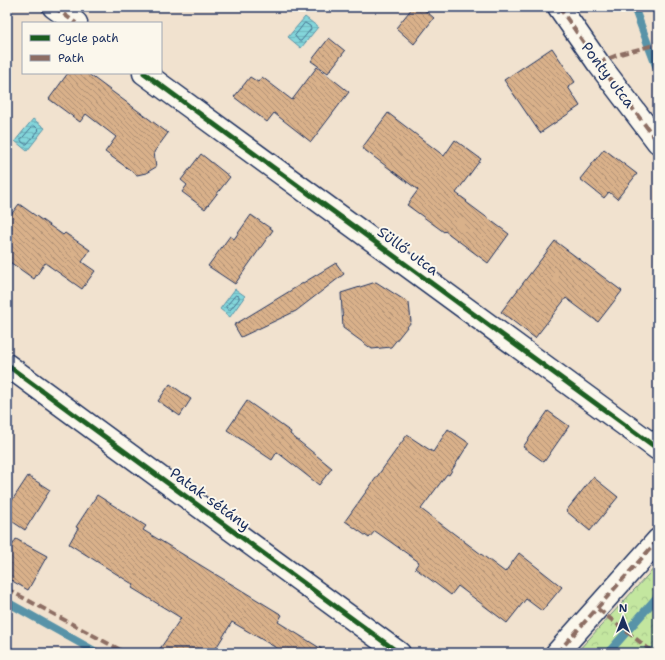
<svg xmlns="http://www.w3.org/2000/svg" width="665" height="660" viewBox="0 0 665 660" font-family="'Shantell Sans',sans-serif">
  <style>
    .forest { fill: url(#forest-crowns); stroke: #6f8a7e }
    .water { fill: url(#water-rules); stroke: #5993a8 }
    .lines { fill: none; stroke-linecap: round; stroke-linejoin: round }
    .shore { stroke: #457190; stroke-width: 1 }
    .stream { stroke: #5993a8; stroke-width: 8 }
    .building { fill: url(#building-back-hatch); stroke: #1b2f5e }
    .minor-casing { stroke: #1b2f5e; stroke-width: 25 }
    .minor { stroke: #fbf7ec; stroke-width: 22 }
    .quiet { stroke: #8d6e63; stroke-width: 4; stroke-dasharray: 8 4; stroke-linecap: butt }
    .cycleway-casing { stroke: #fbf7ec; stroke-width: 8 }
    .cycleway { stroke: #1b5e20; stroke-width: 5 }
    .labels { text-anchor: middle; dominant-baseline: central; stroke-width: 4; stroke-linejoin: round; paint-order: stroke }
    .street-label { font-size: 15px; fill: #1b2f5e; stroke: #fbf7ec }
  </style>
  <defs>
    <pattern id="forest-crowns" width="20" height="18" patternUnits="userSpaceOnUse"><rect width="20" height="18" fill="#c3e69f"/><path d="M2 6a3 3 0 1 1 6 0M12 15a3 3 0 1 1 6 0" fill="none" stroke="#a7c68b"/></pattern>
    <pattern id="water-rules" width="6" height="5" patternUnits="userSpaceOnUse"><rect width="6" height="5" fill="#83d5da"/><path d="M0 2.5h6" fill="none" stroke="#71b7be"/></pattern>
    <pattern id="building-back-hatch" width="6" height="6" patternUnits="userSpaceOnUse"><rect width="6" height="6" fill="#d9b18a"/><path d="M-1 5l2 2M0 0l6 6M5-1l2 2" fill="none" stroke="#af9074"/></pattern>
  </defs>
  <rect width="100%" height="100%" fill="#f1e2cf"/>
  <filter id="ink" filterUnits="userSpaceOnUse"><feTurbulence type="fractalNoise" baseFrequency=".025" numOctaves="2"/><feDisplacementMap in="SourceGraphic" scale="8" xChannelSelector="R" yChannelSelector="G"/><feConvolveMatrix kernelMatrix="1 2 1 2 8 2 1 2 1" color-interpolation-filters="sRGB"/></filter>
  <g filter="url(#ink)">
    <!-- forest -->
    <path class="forest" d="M658 564V653H576Z"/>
    <!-- water -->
    <path class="water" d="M305 17 318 27 301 48 288 37Z
      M33 119 45 128 27 151 15 141Z
      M235 289 245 296 230 317 220 309Z"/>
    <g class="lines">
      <!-- shore -->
      <path class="shore" d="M305 23 310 26 311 29 301 41H299L295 36Z
        M33 126H35L39 130 27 144H25L22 142 21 140Z
        M236 295 239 296V299L230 310H228L226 307Z"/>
      <!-- stream -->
      <path class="stream" d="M634 7 658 71
        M7 602 98 653
        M608 653 658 596"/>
    </g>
    <!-- building -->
    <path class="building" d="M413 7H421L434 18 414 44 396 28Z
      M329 38 345 51 328 73 311 61Z
      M552 48 575 82 568 87 580 106 540 133 504 80Z
      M317 67 349 92 311 142 274 113 267 122 234 97 250 77 258 82 262 77 292 100Z
      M68 73H87L168 133 154 152 156 167 146 173 137 175 105 152 116 137 86 114 80 122 49 99Z
      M388 113 444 156 455 140 481 159 456 193 467 201 466 202 509 234 488 263 445 231 444 232 407 205 418 190 362 148Z
      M604 149 637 174 617 199 609 192 604 198 580 179Z
      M201 154 230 177 205 209 182 192 187 185 181 180Z
      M19 204 63 235 65 233 90 250 82 262 95 271 82 289 45 263 34 279 7 260V220Z
      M251 215 273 230 235 284 208 266 230 236 234 239Z
      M555 241 622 291 598 322 566 298 535 338 501 312Z
      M336 263 344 274 296 311 241 337 234 325Z
      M376 282 409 303 411 322 391 347 372 349 343 328 341 293Z
      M170 384 191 399 180 416 158 401Z
      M247 401 291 432 290 434 332 468 319 485 277 452 272 460 227 430Z
      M548 411 569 426 544 462 523 447Z
      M448 429 469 443 449 475 447 474 421 509 505 572 519 553 562 587 542 611 526 599 507 623 458 586 451 595 415 568 419 562 375 531 369 538 345 521 407 435 433 452Z
      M28 476 50 490 25 530 7 518V508Z
      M593 477 618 497 590 531 566 511Z
      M97 495 146 526 143 530 282 615 278 622 328 653H285L232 622 213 653H157L181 618 132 588 134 585 69 544 78 528 76 527Z
      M16 539 47 556 28 590 7 578V555Z"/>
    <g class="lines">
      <!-- minor casing -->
      <g class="minor-casing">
        <path id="minor" d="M54 7 76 23
          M559 7 598 63 658 142
          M144 73 658 449
          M7 365 399 653
          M557 653 658 540"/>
      </g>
      <!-- minor -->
      <use href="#minor" class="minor"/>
      <!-- quiet -->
      <path class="quiet" d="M54 7 76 23
        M559 7 598 63 658 142
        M598 63 620 54 658 44
        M7 589 126 653
        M598 609 654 653
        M557 653 658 540"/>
      <!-- cycleway casing -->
      <g class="cycleway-casing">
        <path id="cycleway" d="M144 73 658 449
          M7 365 399 653"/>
      </g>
      <!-- cycleway -->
      <use href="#cycleway" class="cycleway"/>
    </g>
  </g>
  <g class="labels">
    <!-- street labels -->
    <g class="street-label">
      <text transform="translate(608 75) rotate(53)">Ponty utca</text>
      <text transform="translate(408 251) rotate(36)">Süllő utca</text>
      <text transform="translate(210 499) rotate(36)">Patak sétány</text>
    </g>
  </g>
  <!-- margin -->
  <rect width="665" height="660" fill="none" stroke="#fbf7ec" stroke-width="24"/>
  <rect x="12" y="12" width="641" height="636" fill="none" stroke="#1b2f5e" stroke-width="1.5" filter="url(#ink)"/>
  <!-- legend -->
  <rect x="22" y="22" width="140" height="52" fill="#fbf7ec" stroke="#a1a7b3"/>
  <rect x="30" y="35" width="20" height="6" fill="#1b5e20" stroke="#a1a7b3"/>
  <text x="58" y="42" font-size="12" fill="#1b2f5e">Cycle path</text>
  <rect x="30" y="55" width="20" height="6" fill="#8d6e63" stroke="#a1a7b3"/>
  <text x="58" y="62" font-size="12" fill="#1b2f5e">Path</text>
  <!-- north arrow -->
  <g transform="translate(623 618)" stroke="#fbf7ec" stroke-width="3" paint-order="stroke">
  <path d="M0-3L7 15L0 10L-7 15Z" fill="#1b2f5e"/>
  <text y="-6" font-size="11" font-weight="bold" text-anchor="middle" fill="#1b2f5e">N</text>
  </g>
</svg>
